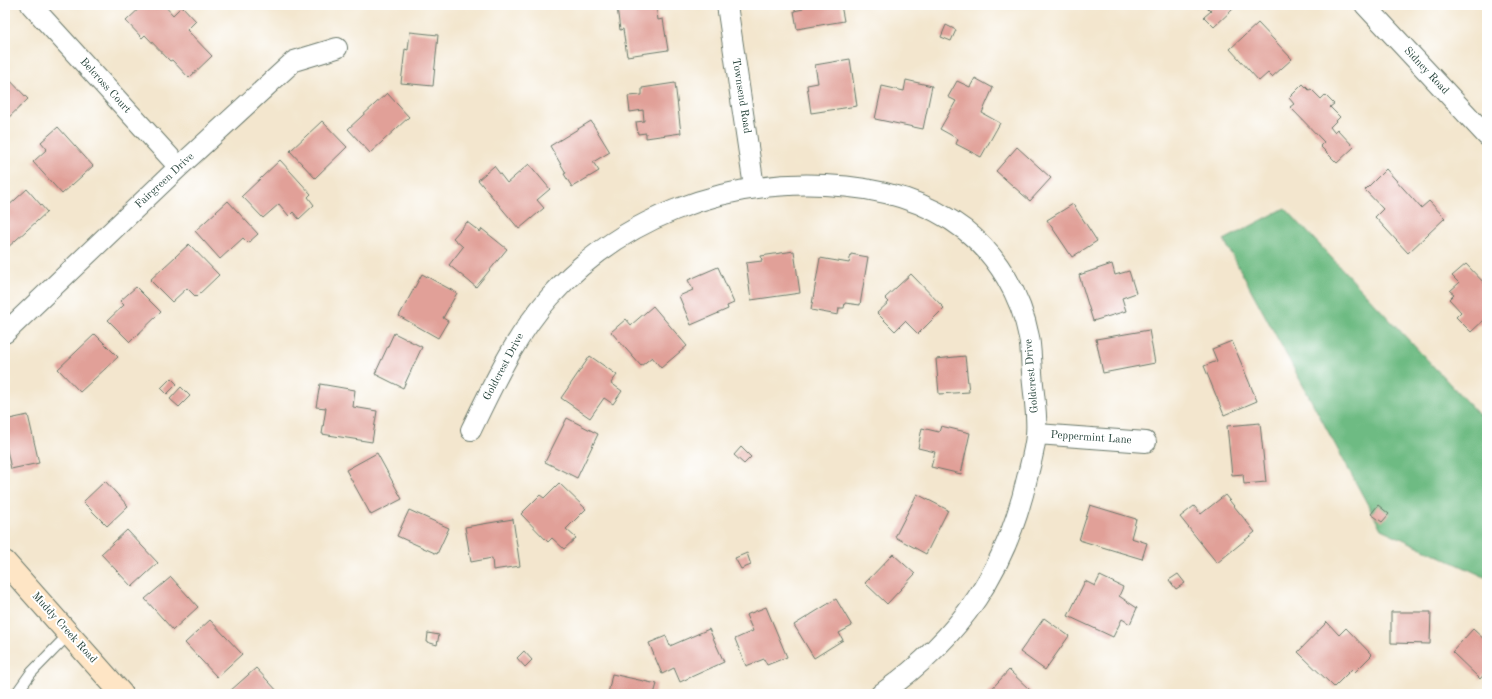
<svg xmlns="http://www.w3.org/2000/svg" width="1492" height="699" viewBox="0 0 1492 699" font-family="'Old Standard TT',serif">
  <style>
    .forest { fill: #6ebb83; stroke: #467c5c }
    .building { fill: #e1a098 }
    .lines { fill: none; stroke-linecap: round; stroke-linejoin: round }
    .lane-casing { stroke: #69786a; stroke-width: 12 }
    .street-casing { stroke: #69786a; stroke-width: 22 }
    .secondary-casing { stroke: #69786a; stroke-width: 24 }
    .lane { stroke: #fff; stroke-width: 10 }
    .street { stroke: #fff; stroke-width: 20 }
    .secondary { stroke: #fee5c5; stroke-width: 22 }
    .labels { text-anchor: middle; dominant-baseline: central; stroke-width: 4; stroke-linejoin: round; paint-order: stroke }
    .street-label { font-size: 11px; fill: #1f3d34; stroke: #fff }
  </style>
  <rect width="100%" height="100%" fill="#fff"/>
  <filter id="ink" filterUnits="userSpaceOnUse"><feTurbulence type="fractalNoise" baseFrequency=".025" numOctaves="2"/><feDisplacementMap in="SourceGraphic" scale="8" xChannelSelector="R" yChannelSelector="G"/><feConvolveMatrix kernelMatrix="1 2 1 2 8 2 1 2 1" color-interpolation-filters="sRGB"/></filter>
  <filter id="wash" filterUnits="userSpaceOnUse"><feTurbulence type="fractalNoise" baseFrequency=".012" numOctaves="4" result="noise"/><feDisplacementMap in="SourceGraphic" scale="16" xChannelSelector="R" yChannelSelector="G"/><feGaussianBlur stdDeviation="0.9" result="paint"/><feColorMatrix in="noise" values="0 0 0 0 0 0 0 0 0 0 0 0 0 0 0 0 0 1.4 0 .05"/><feComposite in="paint" operator="in"/></filter>
  <g filter="url(#wash)">
    <rect width="100%" height="100%" fill="#f3e6ce"/>
    <!-- forest -->
    <path class="forest" d="M1285 208 1479 415 1487 409V578L1381 529 1224 240Z"/>
    <g id="blocks">
      <!-- building -->
      <path class="building" d="M143 5H164L173 15 182 6 196 21 187 30 212 56 189 78 172 60 170 61 145 35 142 38 126 21Z
        M629 5H656L658 20 663 19 668 50 627 56 623 29 620 30 617 7Z
        M802 5H841L844 21 797 29 794 11 803 9Z
        M1205 5H1230L1233 9 1214 27 1204 17 1211 11Z
        M1258 23 1292 59 1272 77 1268 73 1259 81 1230 49Z
        M946 25 956 30 951 41 941 37Z
        M410 32 438 35 433 86 401 83 405 49 408 50Z
        M850 59 857 106 811 113 807 85 818 83 815 65Z
        M5 75 28 99 5 121Z
        M975 78 993 88 982 113 1000 123 981 157 956 144 958 139 940 129 956 101 948 97 957 81 970 87Z
        M906 80 932 86 923 129 875 119 882 86 904 91Z
        M675 83 681 133 646 138V133L638 134 636 122 644 121 643 110 630 112 628 96 642 95V88Z
        M1303 84 1309 90 1311 89 1321 99 1325 95 1334 104 1330 107 1340 117 1330 127 1334 132 1337 129 1354 147 1337 163 1320 146 1324 142 1290 107 1294 104 1289 98Z
        M387 93 409 117 370 153 348 129Z
        M322 121 347 147 315 178 290 151Z
        M591 121 610 152 593 162 599 171 572 187 564 174 566 173 550 146Z
        M58 127 93 166 62 194 33 162 47 149 41 142Z
        M1017 147 1051 178 1030 201 996 171Z
        M280 160 311 194 308 197 314 205 299 219 293 212 289 216 279 204 263 218 242 196Z
        M529 164 550 189 537 200 544 208 519 229 478 180 494 166 507 183Z
        M1386 169 1421 208 1429 201 1445 218 1408 253 1375 217 1383 209 1365 190Z
        M27 189 47 212 6 249 5 209Z
        M228 201 258 234 248 243 243 238 220 259 195 231Z
        M1073 204 1097 241 1072 257 1047 220Z
        M467 222 480 232 482 229 507 249 476 287 449 265 463 247 453 238Z
        M189 244 219 275 196 297 187 288 172 302 150 280Z
        M794 251 800 293 751 300 746 263 762 261 761 256Z
        M851 254 868 257 860 305 845 303 844 308H839L838 315 811 310 820 258 849 263Z
        M1112 264 1115 275 1129 271 1136 293 1122 298 1126 311 1093 321 1079 275Z
        M1466 264 1487 286V319L1486 318 1471 332 1456 317 1461 312 1449 299 1454 294 1450 291 1459 283 1452 276Z
        M718 267 734 303 727 306 728 309 691 325 679 296 693 290 688 280Z
        M422 274 457 293 443 318 448 321 438 338 399 316Z
        M911 274 944 308 918 334 905 321 895 331 877 313 889 302 885 298Z
        M136 287 161 312 130 342 108 320 124 305 120 301Z
        M653 306 687 346 661 368 652 357 641 366 611 332 626 319 631 325Z
        M1149 330 1155 363 1103 373 1096 339Z
        M394 333 422 347 403 388 375 374Z
        M95 334 118 357 80 392 58 369Z
        M1232 341 1257 401 1224 415 1204 366 1217 361 1212 349Z
        M590 356 617 375 611 383 622 391 613 404 604 398 590 418 561 398Z
        M965 356 969 392 939 394 936 359Z
        M171 378 177 384 167 394 161 388Z
        M320 384 355 390 353 407 377 411 372 442 322 434 326 408 316 407Z
        M181 387 190 396 179 407 170 399Z
        M28 415 39 463 11 469 5 441V420Z
        M567 418 598 434 577 478 545 462Z
        M1260 423 1266 482 1244 484 1243 474 1232 475 1227 426Z
        M941 426 970 433 961 474 931 467 935 452 918 448 922 428 939 432Z
        M741 447 751 457 744 464 734 455Z
        M377 453 402 499 371 515 346 470Z
        M105 481 128 506 107 526 83 502Z
        M559 483 586 509 566 529 576 538 564 549 552 538 548 542 521 514 540 495 544 498Z
        M917 494 948 510 926 554 895 537Z
        M1225 495 1255 532 1217 563 1180 517 1194 506 1201 514Z
        M1090 505 1136 519 1131 538 1147 543 1142 559 1079 540Z
        M1378 505 1389 514 1382 522 1371 514Z
        M409 510 449 528 437 554 397 536Z
        M513 519 520 566 493 570 492 558 471 562 465 527Z
        M127 530 158 563 132 587 101 554Z
        M747 553 751 565 741 569 735 558Z
        M893 554 915 574 887 604 865 583Z
        M1178 574 1185 583 1176 589 1169 580Z
        M1100 576 1123 587 1119 596 1137 608 1130 624 1122 619 1113 637 1068 616 1085 581 1095 586Z
        M171 577 198 607 173 630 145 599Z
        M836 599 852 626 839 633 843 640 814 658 794 625Z
        M766 607 787 657 767 665 764 659 746 666 735 639 753 631 746 615Z
        M1391 612H1431L1430 644 1391 643Z
        M1044 618 1069 636 1045 670 1020 652Z
        M210 620 242 654 217 677 185 643Z
        M1327 622 1339 635 1346 628 1372 655 1355 672 1352 669 1334 687 1298 652Z
        M709 629 724 662 680 682 674 668 662 674 649 643 666 636 670 646Z
        M1473 629 1487 642V671L1480 679 1452 652Z
        M428 633 439 635 437 645 427 642Z
        M524 651 532 660 525 667 517 658Z
        M256 668 280 694H233L230 691Z
        M1009 670 1031 691 1029 694H987Z
        M612 674 657 684 654 694H608Z"/>
    </g>
  </g>
  <g filter="url(#ink)">
    <use href="#blocks" fill-opacity="0" stroke="#69786a" stroke-width="1"/>
    <g class="lines">
      <!-- lane casing -->
      <g class="lane-casing">
        <path id="lane" d="M16 694 31 673 69 634"/>
      </g>
      <!-- street casing -->
      <g class="street-casing">
        <path id="street" d="M31 5 179 167
          M727 5 754 187
          M1365 5 1487 136
          M5 333 179 167 294 61 337 48
          M471 430C494 383 515 336 550 297 619 219 722 180 825 185 875 187 925 199 965 230 998 256 1021 296 1029 337 1031 348 1031 360 1032 372 1033 392 1038 415 1036 435 1035 448 1031 462 1028 474 1007 570 961 637 881 694
          M1037 434 1146 442"/>
      </g>
      <!-- secondary casing -->
      <g class="secondary-casing">
        <path id="secondary" d="M5 562 122 694"/>
      </g>
      <!-- lane -->
      <use href="#lane" class="lane"/>
      <!-- street -->
      <use href="#street" class="street"/>
      <!-- secondary -->
      <use href="#secondary" class="secondary"/>
    </g>
  </g>
  <g class="labels">
    <!-- street labels -->
    <g class="street-label">
      <text transform="translate(1426 71) rotate(47)">Sidney Road</text>
      <text transform="translate(105 86) rotate(48)">Belcross Court</text>
      <text transform="translate(741 96) rotate(81)">Townsend Road</text>
      <text transform="translate(165 181) rotate(-43)">Fairgreen Drive</text>
      <text transform="translate(504 367) rotate(-62)">Goldcrest Drive</text>
      <text transform="translate(1032 376) rotate(-95)">Goldcrest Drive</text>
      <text transform="translate(1091 438) rotate(4)">Peppermint Lane</text>
      <text transform="translate(64 628) rotate(48)">Muddy Creek Road</text>
    </g>
  </g>
  <!-- margin -->
  <rect width="1492" height="699" fill="none" stroke="#fff" stroke-width="20"/>
</svg>
